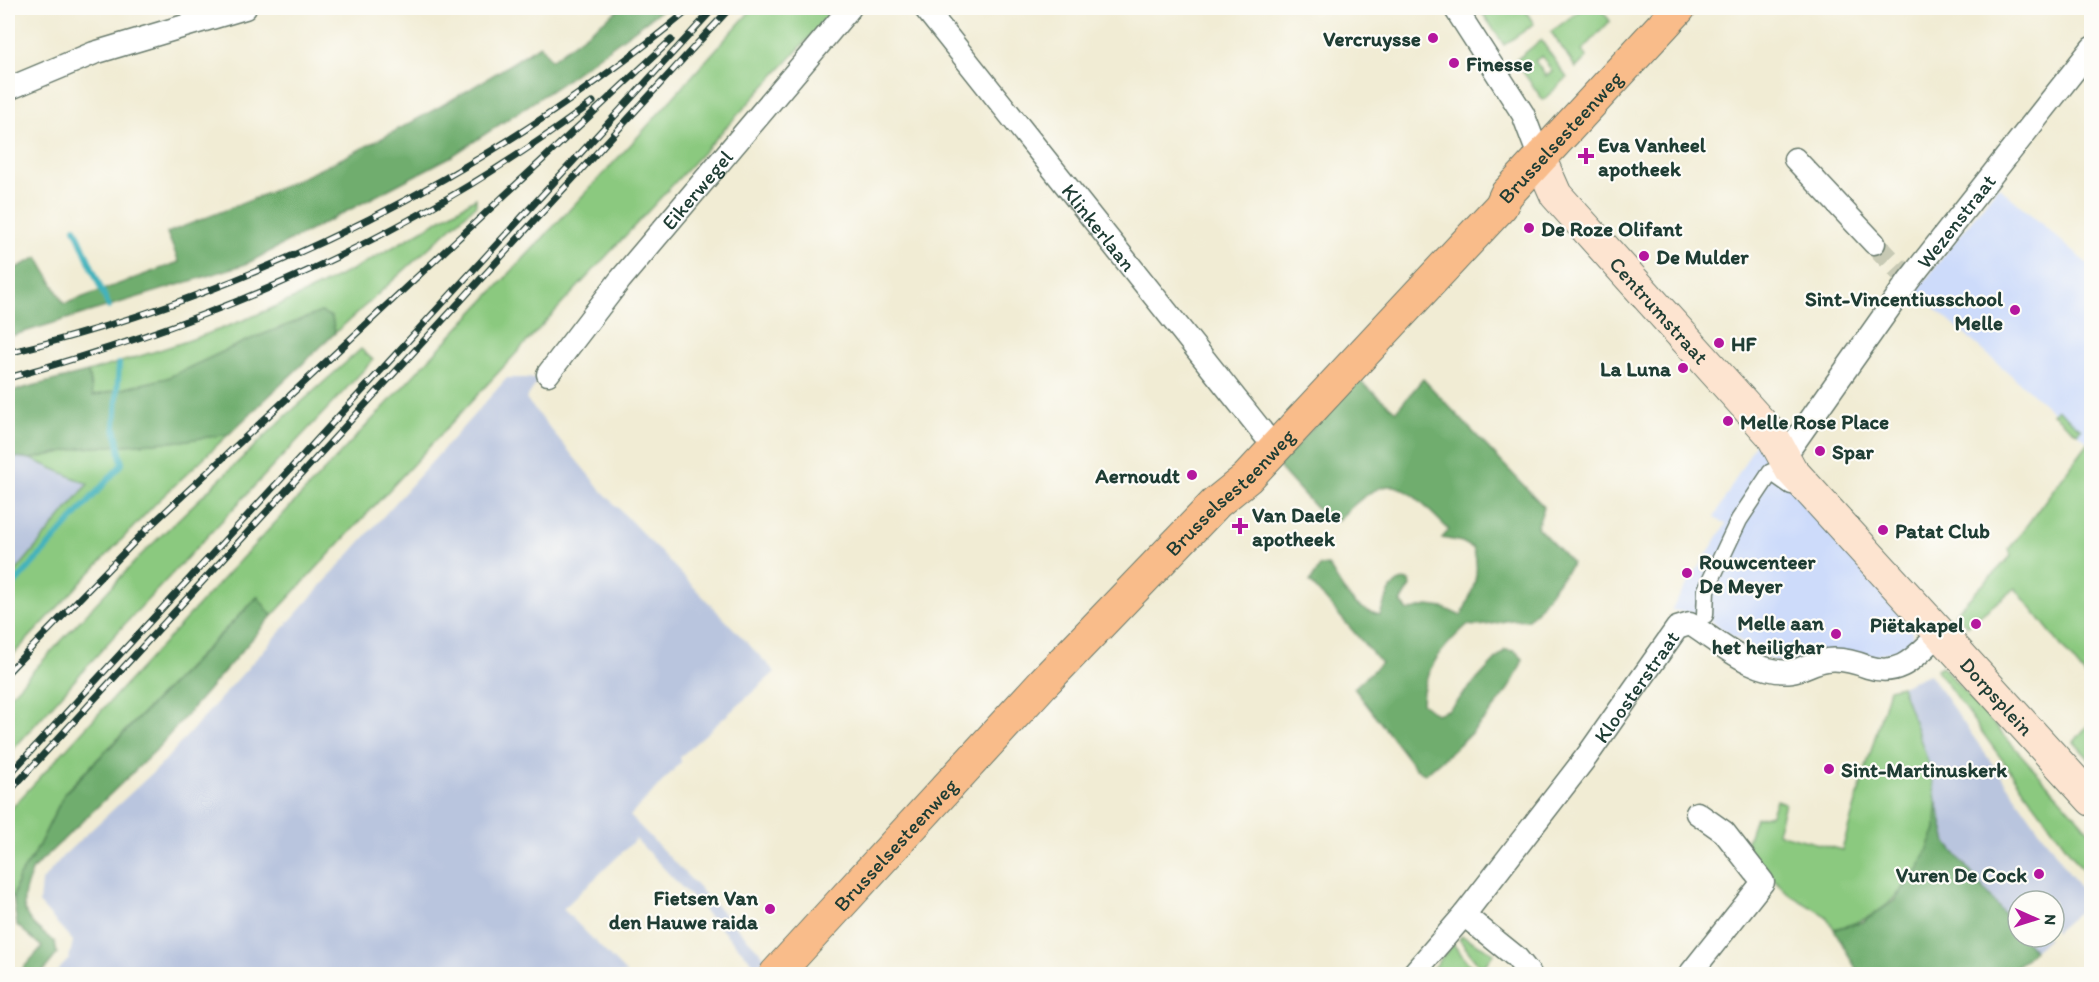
<svg xmlns="http://www.w3.org/2000/svg" width="2099" height="982" viewBox="0 0 2099 982" font-family="Itim,sans-serif">
  <style>
    .built { fill: #cddbfa }
    .industrial { fill: #b9c5de }
    .green { fill: #8bc97f; stroke: #55835a; stroke-width: 1.5; fill-rule: evenodd }
    .forest { fill: #70ad6e; stroke: #487551; stroke-width: 1.5 }
    .lines { fill: none; stroke-linecap: round; stroke-linejoin: round }
    .stream { stroke: #42b2bc; stroke-width: 6 }
    .minor-tunnel { stroke: #c7c9b4; stroke-width: 22; stroke-dasharray: 22 11; stroke-linecap: butt }
    .pedestrian-casing { stroke: #687a6c; stroke-width: 19 }
    .minor-casing { stroke: #687a6c; stroke-width: 25 }
    .secondary-casing { stroke: #687a6c; stroke-width: 34 }
    .primary-casing { stroke: #687a6c; stroke-width: 35 }
    .pedestrian { stroke: #fff; stroke-width: 16 }
    .minor { stroke: #fff; stroke-width: 22 }
    .secondary { stroke: #fde4d0; stroke-width: 32 }
    .primary { stroke: #f9bc8a; stroke-width: 33 }
    .rail-casing { stroke: #1f3d34; stroke-width: 7 }
    .rail { stroke: #fdfcf7; stroke-width: 4.5; stroke-dasharray: 14; stroke-linecap: butt }
    .poi-dot { fill: #b5179e; stroke: #fdfcf7; stroke-width: 2 }
    .labels { text-anchor: middle; dominant-baseline: central; stroke-width: 4.5; stroke-linejoin: round; paint-order: stroke }
    .poi-label { font-size: 21px; font-weight: bold; fill: #1f3d34; stroke: #fdfcf7; text-anchor: start }
    .street-label { font-size: 21px; fill: #1f3d34; stroke: #fdfcf7 }
  </style>
  <rect width="100%" height="100%" fill="#fdfcf7"/>
  <filter id="ink" filterUnits="userSpaceOnUse"><feTurbulence type="fractalNoise" baseFrequency=".0167" numOctaves="2"/><feDisplacementMap in="SourceGraphic" scale="12" xChannelSelector="R" yChannelSelector="G"/><feConvolveMatrix kernelMatrix="1 2 1 2 8 2 1 2 1" color-interpolation-filters="sRGB"/></filter>
  <filter id="wash" filterUnits="userSpaceOnUse"><feTurbulence type="fractalNoise" baseFrequency=".008" numOctaves="4" result="noise"/><feDisplacementMap in="SourceGraphic" scale="24" xChannelSelector="R" yChannelSelector="G"/><feGaussianBlur stdDeviation="1.35" result="paint"/><feColorMatrix in="noise" values="0 0 0 0 0 0 0 0 0 0 0 0 0 0 0 0 0 1.4 0 .05"/><feComposite in="paint" operator="in"/></filter>
  <g filter="url(#wash)">
    <rect width="100%" height="100%" fill="#f1ecd4"/>
    <!-- built -->
    <path class="built" d="M1998 186 2091 267 2092 439 2089 443 1916 292Z
      M1759 437 1912 623V638L1903 649 1871 657 1785 663 1765 658 1700 614 1671 610 1726 524 1714 518Z"/>
    <!-- industrial -->
    <path class="industrial" d="M507 378H540L526 399 601 490 775 672 680 757 681 762 630 816 766 958 757 967 636 839 563 909 627 974H54L69 959 73 941 39 903 41 882 63 856 160 766Z
      M8 456 31 459 89 484 8 581Z
      M1929 674 2090 902 2054 933V901H2018V931L1947 843 1922 745 1901 686Z
      M2023 937H2050L2034 951Z"/>
    <!-- green -->
    <path class="green" d="M753 8H837L272 616 257 597 65 792 34 855 19 876 13 898 8 891V812L242 558 634 141Z
      M1479 8H1524L1534 24 1504 45Z
      M1583 8H1600L1610 21 1582 51 1587 57 1576 68 1551 32Z
      M1541 40 1567 78 1543 100 1515 61ZM1542 56 1552 71 1546 76 1535 61Z
      M476 198V205L335 333 332 317 321 312 246 341 167 378 92 396 88 372C130 359 173 347 215 331 307 298 393 249 476 198Z
      M361 349 373 360 123 626 8 755V698L142 554 288 414Z
      M2057 409 2081 429 2077 433 2053 414Z
      M229 434 157 502 8 660V581L88 484 31 459 80 448 181 441Z
      M2091 439V683L2015 588 1967 626 1955 613 2011 556 2009 549Z
      M1942 666 2091 833V881L1938 672 1937 669Z
      M1901 686C1915 727 1942 785 1936 828 1933 846 1921 867 1909 881 1887 909 1869 921 1834 929L1826 916 1790 895 1744 850 1755 818 1771 814 1776 800 1785 803 1777 833 1842 850 1889 689Z
      M2091 721V761L2074 742Z
      M1462 936 1494 953 1482 969 1459 939Z
      M1453 944 1476 973 1478 974H1428Z"/>
    <!-- forest -->
    <path class="forest" d="M621 8H664L562 83 452 156 246 264 8 337V272L38 257 64 304 179 262 167 233C206 217 247 203 286 185 373 145 460 98 540 45L551 60Z
      M321 312 332 317 335 333 229 434 181 441 80 448 31 459 8 456V392L88 372 93 396 167 378 246 341Z
      M1357 379 1396 411 1423 379 1544 507 1537 527 1572 563 1535 613 1527 620C1506 617 1487 629 1467 625 1444 646 1422 670 1422 703L1436 714 1448 710 1505 650 1515 651 1523 659C1507 705 1462 743 1425 774L1416 769 1354 688 1381 663 1310 582 1320 566 1328 565C1344 589 1349 608 1380 615 1385 602 1393 573 1410 582L1411 586 1401 602 1408 611 1428 606 1444 608 1461 616C1472 593 1482 573 1473 548L1462 542 1442 538 1449 530C1400 482 1393 465 1337 521L1324 517 1278 466Z
      M258 597 272 616 156 750 33 869C16 908 22 918 55 942L57 954 41 974H18L42 947 17 925 13 898 19 876 34 855 65 793Z
      M1937 802 1947 843 2018 931V937H2023L2034 951 2009 974H1859L1834 929 1863 922 1894 901 1920 867 1936 830Z"/>
    <g class="lines">
      <!-- stream -->
      <path class="stream" d="M75 228 109 307
        M8 591 122 464 115 427 119 364"/>
    </g>
  </g>
  <g filter="url(#ink)">
    <g class="lines">
      <!-- minor-tunnel -->
      <path class="minor-tunnel" d="M1874 243 1902 273"/>
      <!-- pedestrian casing -->
      <g class="pedestrian-casing">
        <path id="pedestrian" d="M1705 615 1706 590 1739 520 1771 472 1791 486"/>
      </g>
      <!-- minor casing -->
      <g class="minor-casing">
        <g id="minor">
          <path id="s1" d="M925 8 1275 448"/>
          <path d="M1455 8 1523 114 1540 159"/>
          <path d="M8 89 94 53 245 8"/>
          <path d="M1795 159 1874 243"/>
          <path id="s2" d="M548 374 620 280 850 8"/>
          <path id="s3" d="M1784 457 1909 280 2092 48"/>
          <path d="M1464 915 1516 957 1530 974"/>
          <path id="s4" d="M1413 974 1464 915 1587 756 1677 628 1690 624C1719 642 1755 676 1792 671 1804 669 1815 661 1827 660 1841 658 1855 662 1868 667 1902 678 1917 654 1941 633"/>
          <path d="M1690 974 1763 882 1724 832 1697 813"/>
        </g>
      </g>
      <!-- secondary casing -->
      <g class="secondary-casing">
        <g id="secondary">
          <path id="s5" d="M1540 159 1556 195 1772 435 1791 470 2092 800"/>
        </g>
      </g>
      <!-- primary casing -->
      <g class="primary-casing">
        <g id="primary">
          <path id="s6" d="M776 974 1043 683 1216 503 1247 478 1486 222 1501 206 1506 195 1679 8"/>
        </g>
      </g>
      <!-- pedestrian -->
      <use href="#pedestrian" class="pedestrian"/>
      <!-- minor -->
      <use href="#minor" class="minor"/>
      <!-- secondary -->
      <use href="#secondary" class="secondary"/>
      <!-- primary -->
      <use href="#primary" class="primary"/>
      <!-- rail casing -->
      <g class="rail-casing">
        <path id="rail" d="M8 353C256 293 495 171 691 8
          M8 378C223 319 413 236 593 102
          M8 672 148 528 671 40
          M8 776 714 8
          M8 793 730 8"/>
      </g>
      <!-- rail -->
      <use href="#rail" class="rail"/>
    </g>
  </g>
  <!-- markers -->
  <g class="poi-dot">
    <circle cx="1433" cy="38" r="6"/>
    <circle cx="1454" cy="63" r="6"/>
    <path d="M1583 147h6v6h6v6h-6v6h-6v-6h-6v-6h6z"/>
    <circle cx="1529" cy="228" r="6"/>
    <circle cx="1644" cy="256" r="6"/>
    <circle cx="2015" cy="310" r="6"/>
    <circle cx="1719" cy="343" r="6"/>
    <circle cx="1683" cy="368" r="6"/>
    <circle cx="1728" cy="421" r="6"/>
    <circle cx="1820" cy="451" r="6"/>
    <circle cx="1192" cy="475" r="6"/>
    <path d="M1237 517h6v6h6v6h-6v6h-6v-6h-6v-6h6z"/>
    <circle cx="1883" cy="530" r="6"/>
    <circle cx="1687" cy="573" r="6"/>
    <circle cx="1976" cy="624" r="6"/>
    <circle cx="1836" cy="634" r="6"/>
    <circle cx="1829" cy="769" r="6"/>
    <circle cx="2039" cy="874" r="6"/>
    <circle cx="770" cy="909" r="6"/>
  </g>
  <g class="labels">
    <!-- poi labels -->
    <g class="poi-label">
      <text x="1421" y="38" text-anchor="end">Vercruysse</text>
      <text x="1466" y="63">Finesse</text>
      <text x="1598" y="144">Eva Vanheel<tspan x="1598" dy="24">apotheek</tspan></text>
      <text x="1541" y="228">De Roze Olifant</text>
      <text x="1656" y="256">De Mulder</text>
      <text x="2003" y="298" text-anchor="end">Sint-Vincentiusschool<tspan x="2003" dy="24">Melle</tspan></text>
      <text x="1731" y="343">HF</text>
      <text x="1671" y="368" text-anchor="end">La Luna</text>
      <text x="1740" y="421">Melle Rose Place</text>
      <text x="1832" y="451">Spar</text>
      <text x="1180" y="475" text-anchor="end">Aernoudt</text>
      <text x="1252" y="514">Van Daele<tspan x="1252" dy="24">apotheek</tspan></text>
      <text x="1895" y="530">Patat Club</text>
      <text x="1699" y="561">Rouwcenteer<tspan x="1699" dy="24">De Meyer</tspan></text>
      <text x="1824" y="622" text-anchor="end">Melle aan<tspan x="1824" dy="24">het heilighar</tspan></text>
      <text x="1964" y="624" text-anchor="end">Piëtakapel</text>
      <text x="1841" y="769">Sint-Martinuskerk</text>
      <text x="2027" y="874" text-anchor="end">Vuren De Cock</text>
      <text x="758" y="897" text-anchor="end">Fietsen Van<tspan x="758" dy="24">den Hauwe raida</tspan></text>
    </g>
    <!-- street labels -->
    <g class="street-label">
      <text stroke="none"><textPath href="#s6" startOffset="1148">Brusselsesteenweg</textPath></text>
      <text stroke="none"><textPath href="#s2" startOffset="237">Eikerwegel</textPath></text>
      <text stroke="none"><textPath href="#s3" startOffset="292">Wezenstraat</textPath></text>
      <text stroke="none"><textPath href="#s1" startOffset="280">Klinkerlaan</textPath></text>
      <text stroke="none"><textPath href="#s5" startOffset="194">Centrumstraat</textPath></text>
      <text stroke="none"><textPath href="#s6" startOffset="662">Brusselsesteenweg</textPath></text>
      <text stroke="none"><textPath href="#s4" startOffset="364">Kloosterstraat</textPath></text>
      <text stroke="none"><textPath href="#s5" startOffset="708">Dorpsplein</textPath></text>
      <text stroke="none"><textPath href="#s6" startOffset="176">Brusselsesteenweg</textPath></text>
    </g>
  </g>
  <!-- margin -->
  <rect width="2099" height="982" fill="none" stroke="#fdfcf7" stroke-width="30"/>
  <!-- north arrow -->
  <g transform="translate(2036 919) rotate(93)"><circle r="28" fill="#fdfcf7" stroke="#a4b0a9" stroke-width="1.5"/>
  <path d="M0-4.5L10 22L0 15L-10 22Z" fill="#b5179e"/>
  <text y="-9" font-size="16" font-weight="bold" text-anchor="middle" fill="#1f3d34">N</text>
  </g>
</svg>
